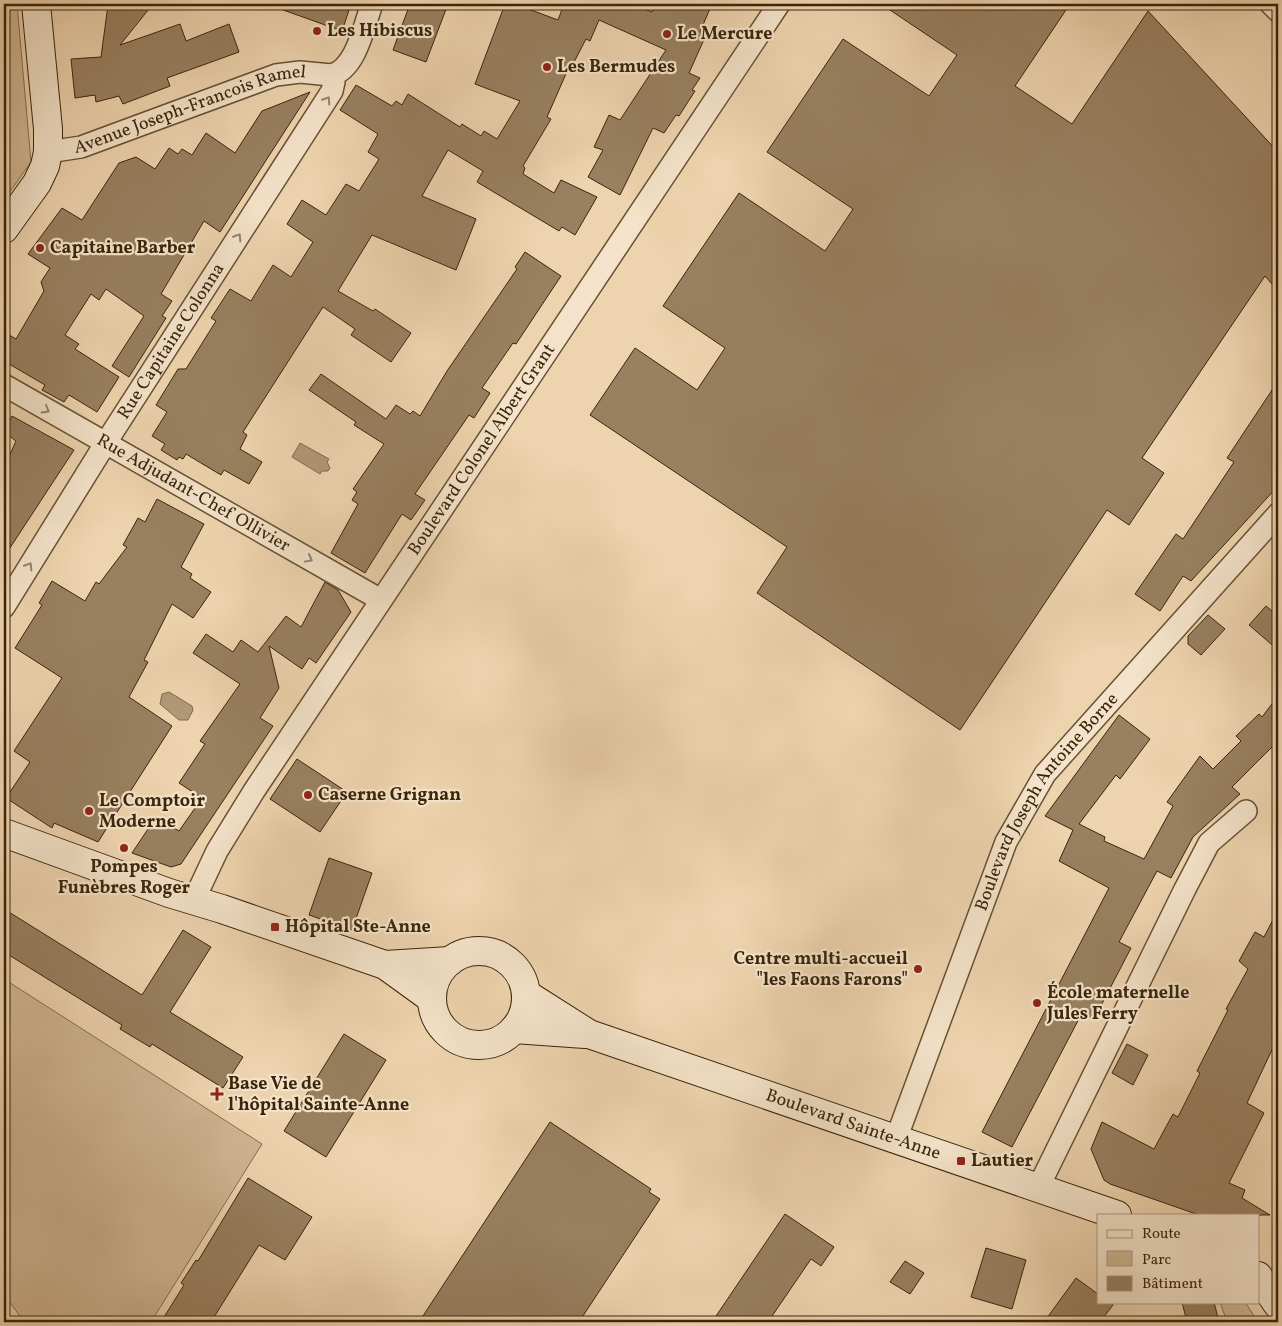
<svg xmlns="http://www.w3.org/2000/svg" width="1282" height="1326" viewBox="0 0 1282 1326" font-family="Vollkorn,serif">
  <style>
    .green { fill: #cfb692; stroke: #846e4e }
    .water { fill: #b19877; stroke: #816a4c }
    .building { fill: #988060; stroke: #3a250b }
    .lines { fill: none; stroke-linecap: round; stroke-linejoin: round }
    .street-casing { stroke: #675134; stroke-width: 24 }
    .secondary-casing { stroke: #3a250b; stroke-width: 30 }
    .street { stroke: #f4e3ca; stroke-width: 21 }
    .secondary { stroke: #f4e3ca; stroke-width: 28 }
    .oneway { stroke: #97846a }
    .poi-dot { fill: #8f2418; stroke: #f4e3ca; stroke-width: 2 }
    .labels { text-anchor: middle; dominant-baseline: central; stroke-width: 4.5; stroke-linejoin: round; paint-order: stroke }
    .poi-label { font-size: 18px; font-weight: bold; fill: #3a250b; stroke: #f4e3ca; text-anchor: start }
    .street-label { font-size: 18px; fill: #3a250b; stroke: #f4e3ca }
  </style>
  <rect width="100%" height="100%" fill="#eed4ae"/>
  <filter id="stains"><feTurbulence type="fractalNoise" baseFrequency=".004" numOctaves="4"/><feColorMatrix values="0 0 0 0 .2 0 0 0 0 .09 0 0 0 0 .02 0 0 0 .5 -.17"/></filter>
  <radialGradient id="worn" r=".72"><stop offset=".6" stop-color="#630" stop-opacity="0"/><stop offset="1" stop-color="#630" stop-opacity=".3"/></radialGradient>
  <!-- green -->
  <path class="green" d="M4 4H17L31 162 4 200Z
    M4 979 262 1144 151 1322H24L4 1294Z
    M1220 1302H1245L1258 1322H1227Z"/>
  <!-- water -->
  <path class="water" d="M300 443 329 459 327 462 330 468 328 471H322L320 474 292 457Z
    M169 692 192 706 193 710 188 720H179L160 704 162 694Z"/>
  <!-- building -->
  <path class="building" d="M153 4 120 45 180 24 186 41 229 24 239 52 167 78 170 86 123 104 119 96 96 102 95 95 75 98 71 59 101 57 108 5Z
    M272 4H351L342 31 272 6Z
    M410 4H448L426 62 393 50Z
    M505 4H515L558 20 564 4H632L652 12 656 4H712L700 32 706 35 689 73 700 78 692 90 695 91 679 116 676 115 664 133 653 128 620 195 588 177 603 150 594 147 609 115 620 120 666 50 599 20 590 41 586 39 572 66 569 67 547 117 551 119 523 166 525 168 523 174 554 193 561 180 597 197 575 235 562 227 559 231 477 182 483 171 448 150 422 196 476 219 456 270 372 235 338 291 373 311 375 309 411 333 391 362 351 335 355 329 323 307 243 432 247 435 240 449 262 462 249 484 224 470 221 475 186 454 183 459 179 457 177 460 161 450 165 444 152 436 167 412 156 405 178 369H186L216 321 211 318 230 289 251 301 273 265 291 277 313 242 287 224 302 200 326 215 346 184 359 191 379 159 368 152 378 134 340 110 356 85 392 106 396 101 402 105 408 94 460 127 462 124 481 136 484 131 497 139 520 101 475 84Z
    M881 4H1070L1015 86 1072 124 1148 11 1278 152V291L1265 276 1142 458 1164 473 1129 525 1107 510 960 730 757 593 787 547 590 415 635 348 697 390 725 348 663 306 739 193 825 251 853 209 767 152 843 39 929 96 957 55Z
    M310 92 220 232 204 221 161 294 172 301 162 316 166 318 129 377 112 366 144 316 106 289 99 300 91 294 65 335 79 344 75 349 119 377 97 412 69 395 64 402 42 390 45 385 4 361V332L16 339 44 291 41 282 50 268 28 254 62 208 82 220 119 163 136 157 155 169 169 148 178 154 182 149 192 155 206 133 235 153 262 111Z
    M525 252 561 276 516 344 513 343 482 388 490 393 474 418 469 415 415 494 425 500 411 520 402 514 365 573 331 553 358 504 352 500 357 492 353 489 384 444 354 425 356 422 309 390 321 374 386 419 396 405 410 414 413 411 420 416 447 371 517 269 515 267Z
    M1278 381V486L1191 581 1183 576 1160 611 1135 594 1176 534 1183 539 1234 462 1227 458Z
    M12 416 74 450 4 557V468L16 441 4 432Z
    M157 499 204 524 181 567 192 574 190 578 211 592 193 618 172 604 144 660 148 662 129 697 172 726 98 842 54 823 52 828 6 798 30 762 14 751 62 678 15 648 42 605 39 603 52 581 85 601 96 582 99 584 127 547 123 545 138 518 145 522Z
    M325 582 338 590 351 612 316 663 309 658 302 669 269 646 279 688 260 718 273 726 181 864 171 867 132 853 156 817 179 831 202 798 179 783 205 744 200 741 240 684 193 653 206 634 233 652 241 640 258 652 286 616 301 627Z
    M1266 606 1278 616V650L1249 625Z
    M1208 615 1225 629 1201 655 1188 644V636Z
    M1278 696V741L1232 787 1240 794 1193 837 1171 878 1157 871 1119 942 1131 948 1094 1019 1082 1013 1012 1147 982 1132 1109 888 1059 861 1073 830 1045 816 1119 715 1150 739 1120 779 1116 775 1079 824 1105 837 1104 841 1144 859 1173 806 1167 802 1200 756 1213 769 1241 741 1236 736 1259 714 1262 717Z
    M297 759 347 792 320 832 270 799Z
    M329 858 372 873 352 930 309 915Z
    M4 909 142 995 183 930 211 947 170 1012 243 1057 223 1088 152 1044 150 1047 120 1029 122 1025 4 952Z
    M1278 910V1037L1247 1103 1264 1113 1229 1183 1245 1190 1242 1198 1270 1215H1199L1110 1184 1104 1180 1091 1149 1102 1122 1154 1149 1173 1114 1178 1117 1200 1073 1197 1071 1228 1010 1226 1009 1248 969 1239 961 1255 932 1264 937Z
    M344 1034 386 1060 326 1157 284 1131Z
    M1127 1044 1148 1055 1133 1085 1112 1073Z
    M550 1122 651 1189 649 1192 660 1199 579 1322H419Z
    M248 1178 312 1217 285 1260 259 1245 211 1322H161L184 1285 181 1283 196 1260 198 1261Z
    M785 1214 834 1247 821 1266 811 1259 768 1322H712Z
    M986 1248 1026 1260 1012 1309 971 1297Z
    M905 1261 924 1273 910 1294 890 1282Z
    M1076 1278 1098 1294V1302H1109L1113 1305 1100 1322H1044Z
    M1182 1302H1214L1219 1322H1187Z"/>
  <g class="lines">
    <!-- street casing -->
    <g class="street-casing">
      <g id="street">
        <path d="M1271 4 1278 11"/>
        <path d="M331 75C356 70 364 25 372 4"/>
        <path id="s1" d="M48 152 81 147 276 75 300 72 331 75"/>
        <path id="s2" d="M4 385 381 600"/>
        <path id="s3" d="M4 607 105 444 332 91 334 82 331 75"/>
        <path id="s4" d="M194 900 217 851 254 791 779 4"/>
        <path id="s5" d="M896 1139 1006 842 1045 774 1278 514"/>
        <path d="M1038 1188 1185 889 1209 843 1246 811"/>
      </g>
    </g>
    <!-- secondary casing -->
    <g class="secondary-casing">
      <g id="secondary">
        <path d="M4 229 37 183 45 166 48 152V129L36 4"/>
        <path d="M4 833 169 893 222 909 385 965 432 999"/>
        <circle cx="479" cy="998" r="47"/>
        <path d="M385 965 450 961"/>
        <path id="s6" d="M526 994 589 1034 1117 1215"/>
        <path d="M514 1029 585 1034"/>
        <path d="M1258 1276 1278 1305"/>
      </g>
    </g>
    <!-- street -->
    <use href="#street" class="street"/>
    <!-- secondary -->
    <use href="#secondary" class="secondary"/>
  </g>
  <!-- one-way arrows -->
  <defs><path id="oneway-chevron" d="M-2-3.5L2.5 0L-2 3.5" fill="none" stroke-width="1.6" stroke-linecap="round" stroke-linejoin="round" transform="scale(1.25)"/></defs>
  <g class="oneway">
    <use href="#oneway-chevron" transform="translate(327 100) rotate(-57)"/>
    <use href="#oneway-chevron" transform="translate(238 237) rotate(-57)"/>
    <use href="#oneway-chevron" transform="translate(46 410) rotate(30)"/>
    <use href="#oneway-chevron" transform="translate(309 559) rotate(29)"/>
    <use href="#oneway-chevron" transform="translate(29 566) rotate(-58)"/>
  </g>
  <!-- markers -->
  <g class="poi-dot">
    <circle cx="317" cy="31" r="5"/>
    <circle cx="667" cy="34" r="5"/>
    <circle cx="547" cy="67" r="5"/>
    <circle cx="40" cy="248" r="5"/>
    <circle cx="308" cy="795" r="5"/>
    <circle cx="89" cy="811" r="5"/>
    <circle cx="124" cy="848" r="5"/>
    <rect x="270" y="922" width="10" height="10" rx="2.5"/>
    <circle cx="918" cy="969" r="5"/>
    <circle cx="1037" cy="1003" r="5"/>
    <path d="M214.5 1086.5h5v5h5v5h-5v5h-5v-5h-5v-5h5z"/>
    <rect x="956" y="1156" width="10" height="10" rx="2.5"/>
  </g>
  <g class="labels">
    <!-- poi labels -->
    <g class="poi-label">
      <text x="327" y="31">Les Hibiscus</text>
      <text x="677" y="34">Le Mercure</text>
      <text x="557" y="67">Les Bermudes</text>
      <text x="50" y="248">Capitaine Barber</text>
      <text x="318" y="795">Caserne Grignan</text>
      <text x="99" y="801">Le Comptoir<tspan x="99" dy="21">Moderne</tspan></text>
      <text x="124" y="867" text-anchor="middle">Pompes<tspan x="124" dy="21">Funèbres Roger</tspan></text>
      <text x="285" y="927">Hôpital Ste-Anne</text>
      <text x="908" y="959" text-anchor="end">Centre multi-accueil<tspan x="908" dy="21">"les Faons Farons"</tspan></text>
      <text x="1047" y="993">École maternelle<tspan x="1047" dy="21">Jules Ferry</tspan></text>
      <text x="228" y="1084">Base Vie de<tspan x="228" dy="21">l'hôpital Sainte-Anne</tspan></text>
      <text x="971" y="1161">Lautier</text>
    </g>
    <!-- street labels -->
    <g class="street-label">
      <text stroke="none"><textPath href="#s1" startOffset="149">Avenue Joseph-Francois Ramel</textPath></text>
      <text stroke="none"><textPath href="#s3" startOffset="314">Rue Capitaine Colonna</textPath></text>
      <text stroke="none"><textPath href="#s4" startOffset="535">Boulevard Colonel Albert Grant</textPath></text>
      <text stroke="none"><textPath href="#s2" startOffset="218">Rue Adjudant-Chef Ollivier</textPath></text>
      <text stroke="none"><textPath href="#s5" startOffset="372">Boulevard Joseph Antoine Borne</textPath></text>
      <text stroke="none"><textPath href="#s6" startOffset="354">Boulevard Sainte-Anne</textPath></text>
    </g>
  </g>
  <!-- margin -->
  <rect width="1282" height="1326" fill="none" stroke="#eed4ae" stroke-width="20"/>
  <rect x="5" y="5" width="1272" height="1316" fill="none" stroke="#3a250b" stroke-width="2.5"/>
  <rect x="10" y="10" width="1262" height="1306" fill="none" stroke="#3a250b"/>
  <!-- legend -->
  <rect x="1097" y="1214" width="162" height="90" fill="#f4e3ca" stroke="#aa977e"/>
  <rect x="1107" y="1230" width="25" height="8" fill="#f4e3ca" stroke="#aa977e"/>
  <text x="1142" y="1238" font-size="15" fill="#3a250b">Route</text>
  <rect x="1107" y="1251" width="25" height="15" fill="#cfb692" stroke="#aa977e"/>
  <text x="1142" y="1264" font-size="15" fill="#3a250b">Parc</text>
  <rect x="1107" y="1276" width="25" height="15" fill="#988060" stroke="#aa977e"/>
  <text x="1142" y="1288" font-size="15" fill="#3a250b">Bâtiment</text>
  <rect width="100%" height="100%" filter="url(#stains)"/>
  <rect width="100%" height="100%" fill="url(#worn)"/>
</svg>
